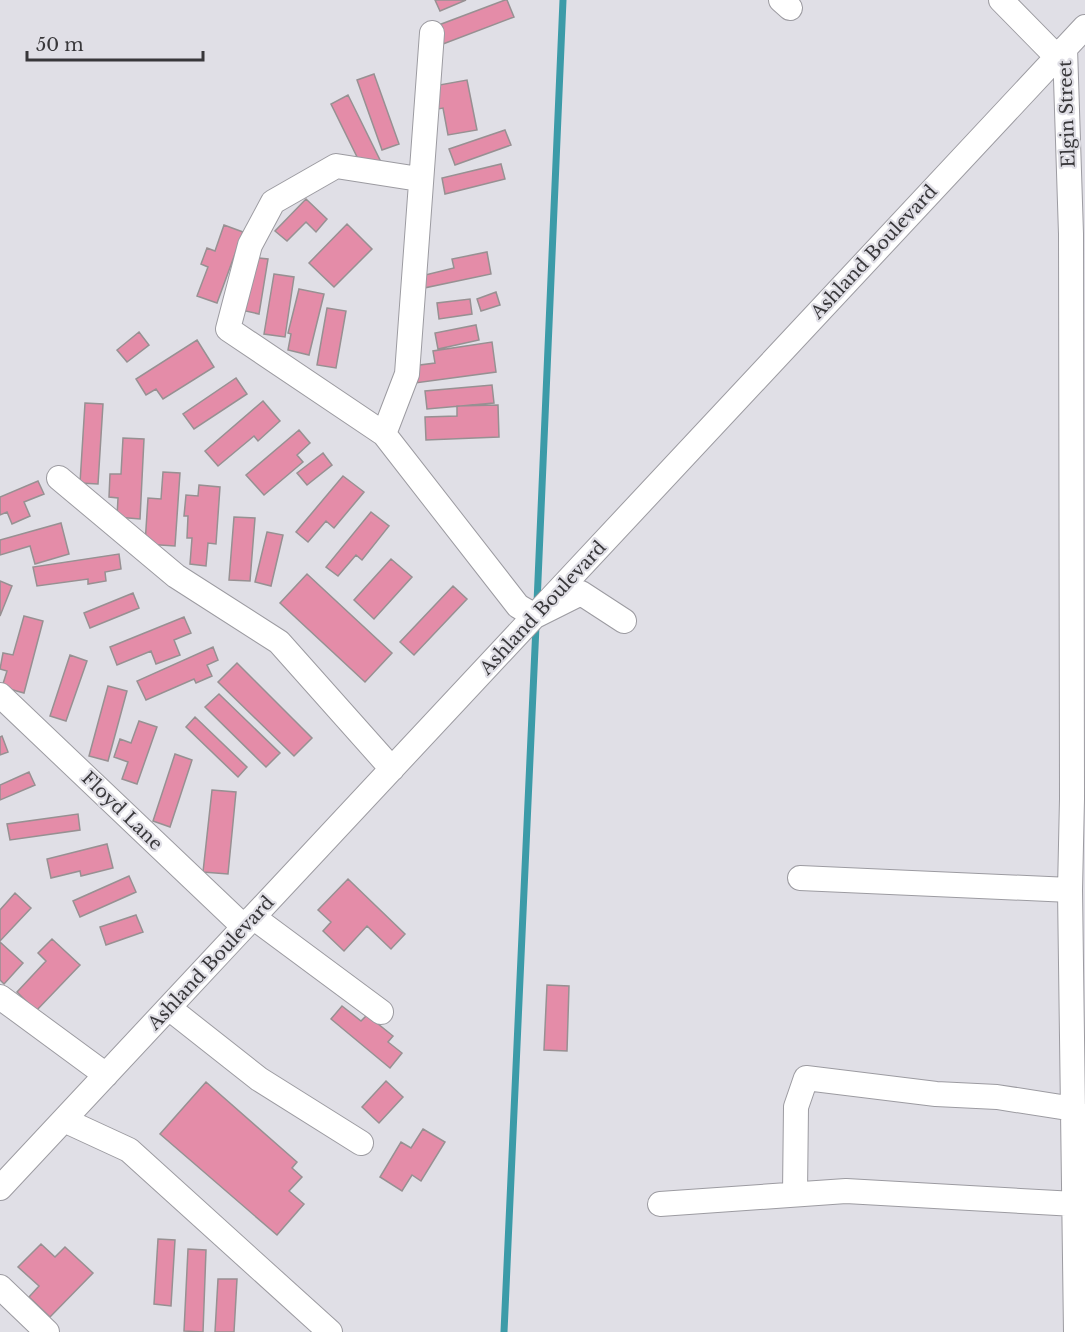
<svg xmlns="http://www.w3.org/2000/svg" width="1085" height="1332" viewBox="0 0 1085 1332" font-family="'Libre Baskerville',serif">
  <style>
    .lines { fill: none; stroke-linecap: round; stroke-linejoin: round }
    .stream { stroke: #3c9ba8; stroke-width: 7 }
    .building { fill: #e48ca8; stroke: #979092; stroke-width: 1.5 }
    .minor-casing { stroke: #9c9ba1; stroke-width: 26 }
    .minor { stroke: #fff; stroke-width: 24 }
    .labels { text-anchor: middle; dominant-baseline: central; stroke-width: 4.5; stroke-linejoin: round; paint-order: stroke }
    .street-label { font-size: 18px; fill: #38373a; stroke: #e0dfe6 }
  </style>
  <rect width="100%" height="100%" fill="#e0dfe6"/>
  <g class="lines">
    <!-- stream -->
    <path class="stream" d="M537 603 563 0
      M504 1332 536 626"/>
  </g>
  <!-- building -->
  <path class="building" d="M435 0H466L440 11Z
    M505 0H507L514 17 443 44 436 26Z
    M374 74 399 144 382 150 357 80Z
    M467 80 477 130 448 135 443 108 432 110 428 87Z
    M348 95 380 160 363 169 331 104Z
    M505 130 511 145 455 165 449 149Z
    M501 164 505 179 445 194 442 178Z
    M306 199 327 219 316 232 306 222 287 241 275 231Z
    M347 224 372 249 334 287 309 263Z
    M224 225 243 232 217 303 197 296 208 267 201 264 207 248 215 251Z
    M487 252 491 274 424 288 421 276 454 268 452 259Z
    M250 257 268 259 259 314 241 310Z
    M274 274 294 277 285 337 264 334Z
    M299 289 324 294 309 355 288 350 291 334 288 333Z
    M496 292 500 305 481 311 477 299Z
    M470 299 472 314 439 319 437 303Z
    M327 308 346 311 336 368 317 365Z
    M476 325 479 340 438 349 435 333Z
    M139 332 149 345 127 362 117 350Z
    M197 340 214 367 163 399 156 389 146 395 136 379Z
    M492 342 496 372 415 383 412 366 435 363 433 351Z
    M236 378 247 394 194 429 183 414Z
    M492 385 494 403 427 409 425 391Z
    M263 401 280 421 258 441 254 436 218 466 205 451Z
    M85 403 103 404 98 484 80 483Z
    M498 405 499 437 426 440 425 417 457 416V406Z
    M299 430 310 443 297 455 303 462 264 495 246 475Z
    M123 438 144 439 140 519 117 517 118 498 109 497 110 474H121Z
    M323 453 332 465 307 485 297 473Z
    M163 472 180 473 175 546 145 544 148 498 161 499Z
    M343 476 364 492 334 528 326 521 308 542 296 532Z
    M38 481 44 494 24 502 30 516 12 524 7 512 0 515V497Z
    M199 485 220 487 216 544 208 543 206 566 190 564 192 538H187L188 516H184L186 495 198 496Z
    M371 512 389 526 362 560 356 555 338 576 326 567Z
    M234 517 255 518 250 581 229 580Z
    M61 523 69 554 35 564 30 546 0 555V540Z
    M267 532 283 535 271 586 255 582Z
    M119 554 121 569 105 572 106 581 88 584V579L37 586 33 567Z
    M391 559 412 577 374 619 354 600Z
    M307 574 392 653 365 682 280 603Z
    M0 581 12 586 0 616Z
    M453 586 467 599 414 655 400 642Z
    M133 593 139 608 90 628 84 613Z
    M24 616 43 621 24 693 2 687 7 671 0 669 3 653 13 655Z
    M184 617 191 633 174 640 180 655 156 664 151 651 117 665 110 647Z
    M213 647 218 660 207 665 212 676 196 683 194 679 146 700 137 681Z
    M70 655 87 661 66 721 50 716Z
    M237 663 312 738 294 756 218 682Z
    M108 686 127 691 108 761 89 756Z
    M219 694 280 753 266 767 205 707Z
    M195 717 247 767 238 777 186 727Z
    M139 721 157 727 137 784 122 779 128 762 114 757 120 739 131 743Z
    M2 736 8 752 0 755V737Z
    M175 754 192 760 170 827 153 821Z
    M29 772 35 785 0 800V785Z
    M212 790 236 792 228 874 203 872Z
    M78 814 80 830 10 840 7 824Z
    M107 844 113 868 81 876 80 871 51 878 47 859Z
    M129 876 136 892 80 917 73 901Z
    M348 879 405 934 391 949 367 926 344 951 323 931 331 922 318 910Z
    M15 893 31 908 0 941V910Z
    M136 915 143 932 106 945 100 927Z
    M52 939 80 965 36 1011 17 992 46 961 38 953Z
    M0 942 23 963 4 984 0 980Z
    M547 985 569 986 567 1051 544 1050Z
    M342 1006 361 1021 367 1015 393 1036 388 1042 402 1053 390 1068 331 1019Z
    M386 1081 403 1097 379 1123 362 1107Z
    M206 1082 297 1162 292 1168 302 1177 289 1191 304 1204 277 1235 160 1134Z
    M423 1129 445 1142 421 1181 412 1175 402 1191 380 1177 401 1142 411 1148Z
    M158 1239 175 1240 171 1306 154 1304Z
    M41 1244 55 1257 65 1247 93 1273 50 1317 29 1297 39 1286 18 1267Z
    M188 1249 206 1250 203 1332 184 1331Z
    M218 1279H237L234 1332H215Z"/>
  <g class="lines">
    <!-- minor casing -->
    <g class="minor-casing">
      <path id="minor" d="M781 0 790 8
        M1001 0 1057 57
        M1065 48 1071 234 1072 799 1070 890 1076 1332
        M419 179 336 166 273 202 250 245 228 329 384 434 518 606 535 616 581 593 624 621
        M384 434 407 374 432 33
        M59 478 176 576 279 642 392 769
        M0 695 244 927
        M800 878 1070 890
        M253 917 381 1012
        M0 997 106 1075
        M169 1008 259 1079 361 1143
        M64 1120 129 1150 330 1332
        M0 1188 1085 27
        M795 1193 796 1107 806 1078 936 1094 997 1097 1074 1109
        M660 1204 846 1191 1075 1204
        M0 1287 47 1332"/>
    </g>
    <!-- minor -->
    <use href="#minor" class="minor"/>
  </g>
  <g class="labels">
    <!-- street labels -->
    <g class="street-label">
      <text transform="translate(1067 114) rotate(-92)">Elgin Street</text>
      <text transform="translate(874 252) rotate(-47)">Ashland Boulevard</text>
      <text transform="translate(543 608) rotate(-47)">Ashland Boulevard</text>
      <text transform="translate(122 811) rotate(44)">Floyd Lane</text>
      <text transform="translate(211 963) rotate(-47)">Ashland Boulevard</text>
    </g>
  </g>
  <!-- scale -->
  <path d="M27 51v9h176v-9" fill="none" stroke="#38373a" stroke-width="3"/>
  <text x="36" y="51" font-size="18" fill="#38373a" stroke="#e0dfe6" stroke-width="4.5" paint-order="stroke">50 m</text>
</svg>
